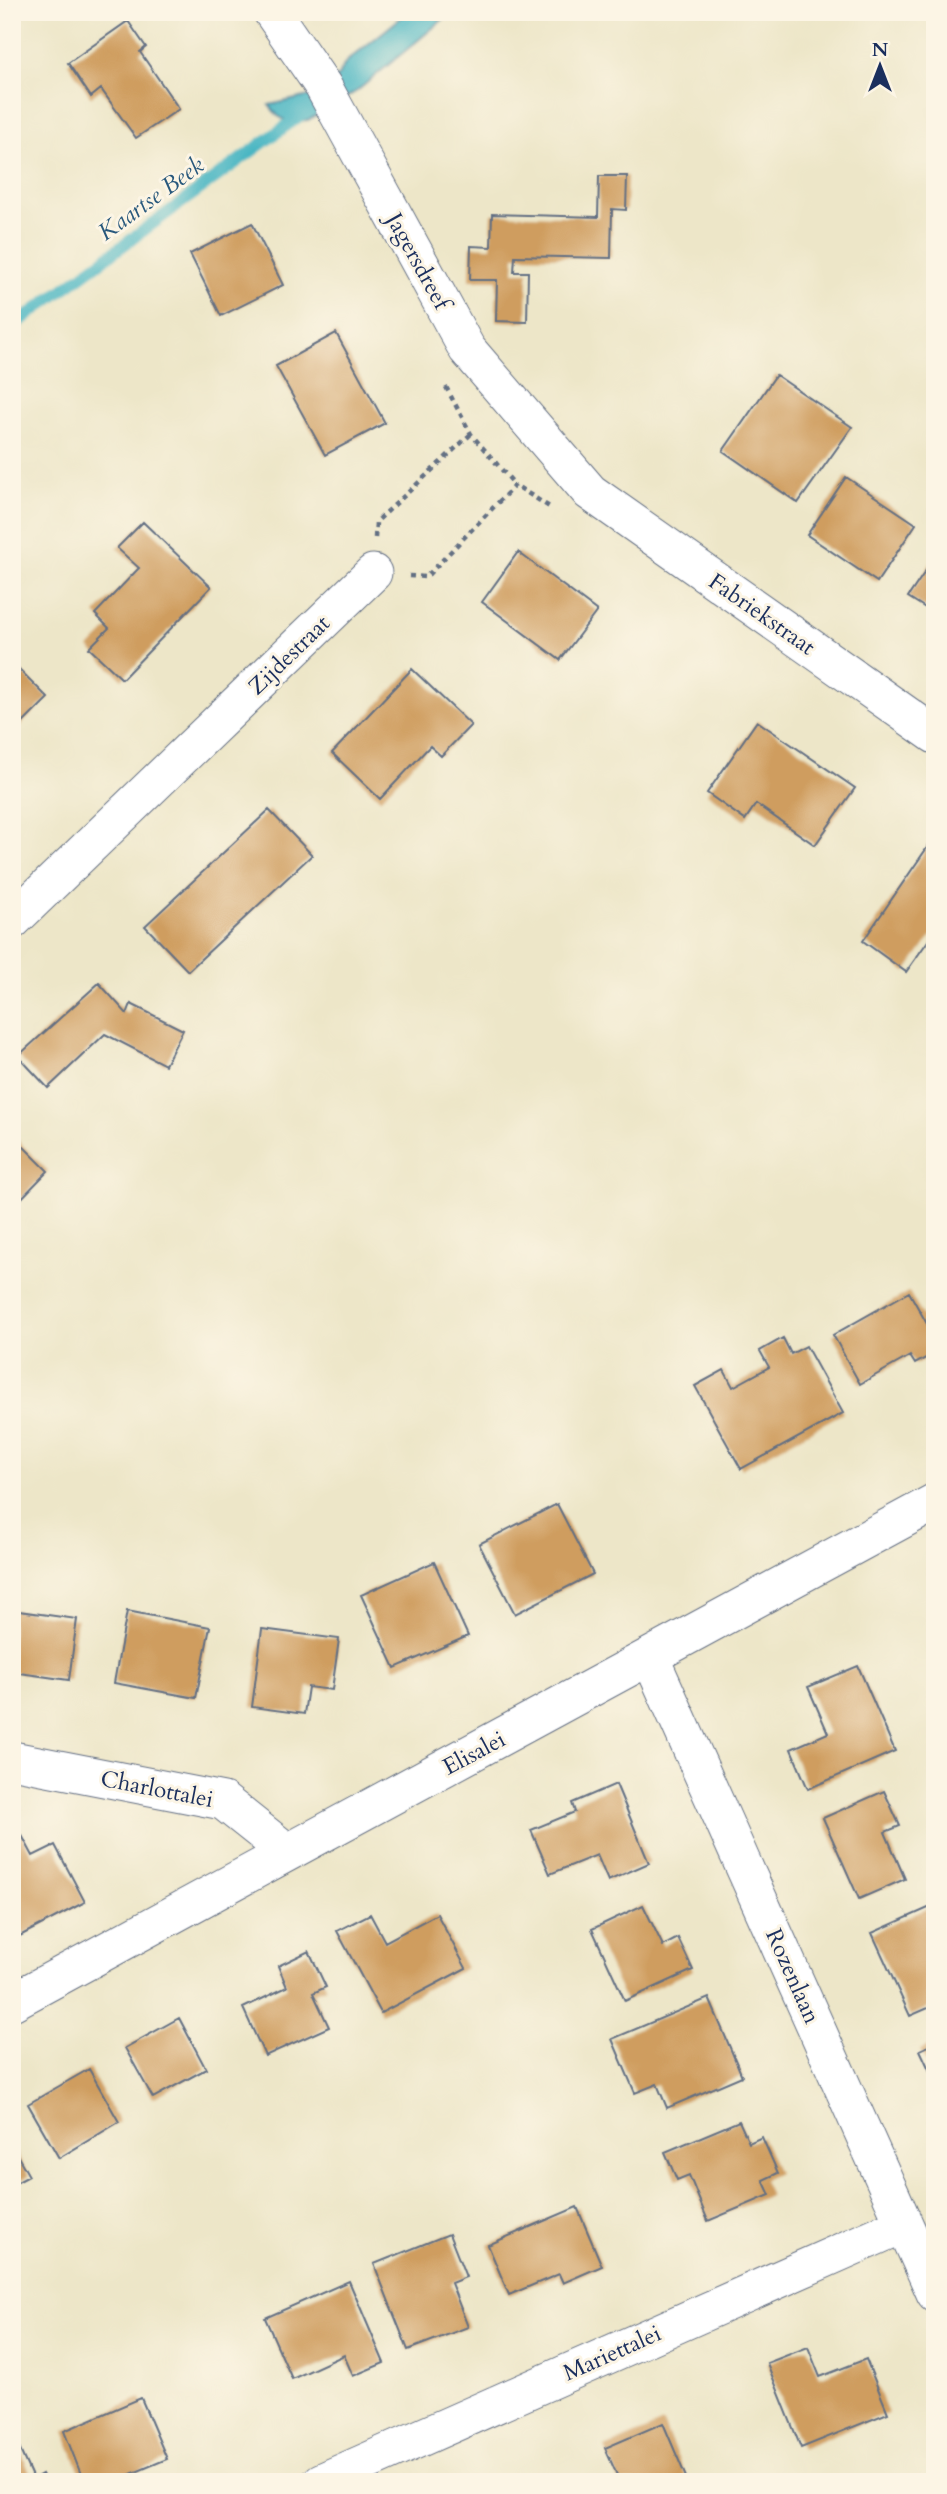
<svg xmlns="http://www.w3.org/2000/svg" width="947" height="2494" viewBox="0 0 947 2494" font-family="Cardo,serif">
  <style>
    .water { fill: #48b6c3; stroke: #327290; stroke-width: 2 }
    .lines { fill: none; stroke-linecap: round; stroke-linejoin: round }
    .stream { stroke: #48b6c3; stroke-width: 12 }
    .building { fill: #cf9d5e }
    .street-casing { stroke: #646f83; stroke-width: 39 }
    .path { stroke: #646f83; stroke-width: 4.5; stroke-dasharray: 5 5; stroke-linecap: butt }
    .street { stroke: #fff; stroke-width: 37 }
    .labels { text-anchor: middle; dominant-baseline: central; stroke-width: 6; stroke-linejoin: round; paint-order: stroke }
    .street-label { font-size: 23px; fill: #1b2f5e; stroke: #fcf5e5 }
    .water-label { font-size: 24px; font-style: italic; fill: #28587c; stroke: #fcf5e5 }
  </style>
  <rect width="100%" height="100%" fill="#fcf5e5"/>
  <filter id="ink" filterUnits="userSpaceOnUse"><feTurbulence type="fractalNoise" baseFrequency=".0143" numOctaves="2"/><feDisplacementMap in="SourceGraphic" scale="14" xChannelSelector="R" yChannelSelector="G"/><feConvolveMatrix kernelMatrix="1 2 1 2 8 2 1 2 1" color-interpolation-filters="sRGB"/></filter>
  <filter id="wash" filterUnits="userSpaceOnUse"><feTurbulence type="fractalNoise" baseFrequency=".00686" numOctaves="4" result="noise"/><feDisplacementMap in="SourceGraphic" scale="28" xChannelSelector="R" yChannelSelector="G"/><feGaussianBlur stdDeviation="1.57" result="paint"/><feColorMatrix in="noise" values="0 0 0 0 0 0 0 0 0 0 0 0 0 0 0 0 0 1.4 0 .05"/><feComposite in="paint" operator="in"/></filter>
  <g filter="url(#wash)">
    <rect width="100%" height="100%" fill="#ede6c8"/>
    <!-- water -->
    <path class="water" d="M408 12H452L357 91 308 120 287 121 278 116 269 105 314 95 334 83 346 62Z"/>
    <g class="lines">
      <!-- stream -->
      <path class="stream" d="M12 327 305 112"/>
    </g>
    <g id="blocks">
      <!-- building -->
      <path class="building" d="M128 21 146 47 140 52 179 109 136 138 101 89 91 97 68 63Z
        M599 176H627L626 210 612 209 611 258 515 256 514 272H528L527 322 496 321 497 280H470L471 246 491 247 492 214 598 217Z
        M252 223 283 285 221 316 190 254Z
        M336 333 385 423 325 455 276 366Z
        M776 375 852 427 798 503 723 451Z
        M846 477 916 524 877 582 807 535Z
        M143 522 211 587 122 679 89 648 109 628 95 614 139 568 117 548Z
        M518 552 597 611 560 660 482 602Z
        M935 557V614L908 597Z
        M12 662 48 698 12 734Z
        M412 669 471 725 441 756 430 746 380 799 332 753Z
        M757 721 855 788 815 845 756 804 745 820 707 793Z
        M269 810 312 855 188 971 145 926Z
        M931 842 935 845V931L906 972 863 941Z
        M99 983 127 1014 131 1004 183 1030 165 1065 105 1034 48 1088 18 1056Z
        M12 1135 48 1171 12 1208Z
        M909 1292 935 1338V1353L915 1364 910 1356 860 1384 833 1335Z
        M783 1338 791 1354 806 1346 843 1413 741 1469 695 1386 724 1370 733 1387 769 1367 760 1351Z
        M557 1504 593 1574 515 1614 479 1544Z
        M434 1562 468 1636 395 1668 361 1595Z
        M12 1610 77 1619 69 1680 12 1672Z
        M127 1611 210 1627 196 1698 114 1683Z
        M262 1629 339 1639 332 1690 308 1687 304 1714 252 1707Z
        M858 1666 895 1751 808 1789 791 1749 828 1733 808 1687Z
        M616 1784 649 1863 608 1881 597 1855 550 1874 531 1830 575 1812 572 1803Z
        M884 1791 900 1826 885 1832 905 1879 859 1899 823 1818Z
        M12 1817 33 1856 55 1845 85 1902 12 1940Z
        M643 1905 663 1946 678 1938 693 1970 625 2001 592 1929Z
        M935 1905V2005L910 2016 872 1933Z
        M370 1914 385 1942 437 1914 466 1968 381 2013 337 1931Z
        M309 1951 326 1987 313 1993 329 2027 265 2056 243 2008 287 1987 278 1966Z
        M709 1998 742 2076 667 2108 657 2084 635 2093 612 2039Z
        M179 2018 206 2069 153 2098 125 2048Z
        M935 2043V2082L920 2050Z
        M89 2069 119 2122 59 2158 28 2104Z
        M739 2121 749 2143 762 2137 778 2173 763 2180 770 2195 708 2221 689 2175 677 2180 665 2152Z
        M12 2146 29 2176 12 2185Z
        M577 2207 602 2266 563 2283 559 2274 509 2295 488 2245Z
        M449 2234 466 2277 451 2283 468 2327 408 2350 374 2264Z
        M349 2281 384 2363 353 2376 344 2355 292 2379 265 2318Z
        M808 2347 820 2377 866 2359 888 2413 801 2448 767 2363Z
        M141 2398 167 2459 112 2482H84L64 2431Z
        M663 2423 688 2482H620L605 2448Z
        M15 2439 33 2479 42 2474 46 2482H12V2440Z"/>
    </g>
  </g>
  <g filter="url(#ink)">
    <use href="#blocks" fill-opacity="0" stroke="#646f83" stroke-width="2"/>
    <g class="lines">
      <!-- street casing -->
      <g class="street-casing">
        <path id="street" d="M272 12 323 86 467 349 590 492 935 735
          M12 921 373 573
          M651 1659 935 2293
          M12 1760 223 1801 287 1852
          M12 2002C319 1834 629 1671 935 1502
          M321 2482 904 2224"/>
      </g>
      <!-- path -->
      <path class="path" d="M446 387 471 434 515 485
        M375 538 376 522 471 434
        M409 576 426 577 515 485 551 508"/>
      <!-- street -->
      <use href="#street" class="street"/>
    </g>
  </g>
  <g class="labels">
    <!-- street labels -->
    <g class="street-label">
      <text transform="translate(418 261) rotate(61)">Jagersdreef</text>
      <text transform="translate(762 614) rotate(35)">Fabriekstraat</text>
      <text transform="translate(289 655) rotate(-44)">Zijdestraat</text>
      <text transform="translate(474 1753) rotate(-28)">Elisalei</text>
      <text transform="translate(157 1789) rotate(11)">Charlottalei</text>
      <text transform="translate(793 1976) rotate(66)">Rozenlaan</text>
      <text transform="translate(612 2353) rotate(-24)">Mariettalei</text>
    </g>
    <!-- water labels -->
    <g class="water-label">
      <text transform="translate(151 199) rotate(-36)">Kaartse Beek</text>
    </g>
  </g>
  <!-- margin -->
  <rect width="947" height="2494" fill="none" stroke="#fcf5e5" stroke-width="42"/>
  <!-- north arrow -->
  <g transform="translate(880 66)" stroke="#fcf5e5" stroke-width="5" paint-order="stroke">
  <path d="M0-5L12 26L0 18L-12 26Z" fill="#1b2f5e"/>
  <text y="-10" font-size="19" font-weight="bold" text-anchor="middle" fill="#1b2f5e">N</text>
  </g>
</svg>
